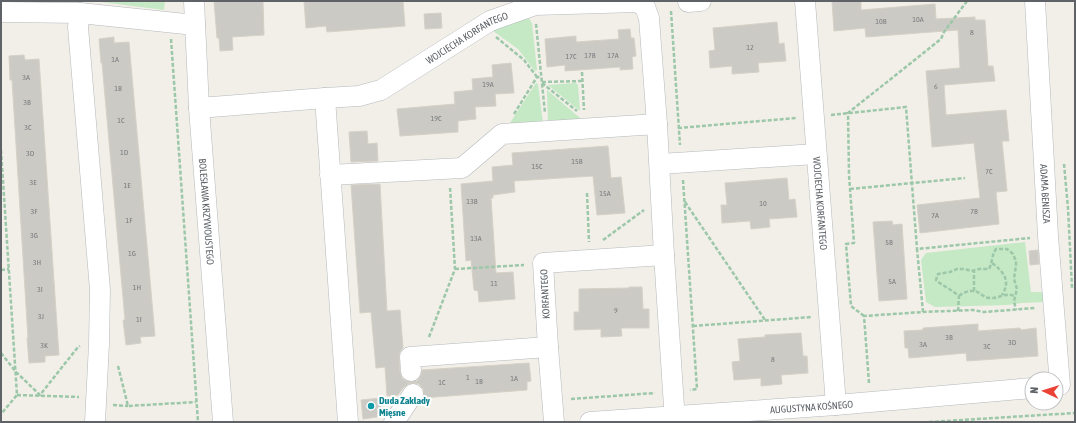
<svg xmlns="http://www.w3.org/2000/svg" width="1076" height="423" viewBox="0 0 1076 423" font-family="'Asap Condensed',sans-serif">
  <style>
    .green { fill: #c5e8c5 }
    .building { fill: #cccac5; stroke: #d6d1c6 }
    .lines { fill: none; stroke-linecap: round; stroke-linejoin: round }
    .minor-casing { stroke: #b5b8bc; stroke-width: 21 }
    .path { stroke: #9cc7a9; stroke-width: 2.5; stroke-dasharray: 4 2; stroke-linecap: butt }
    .minor { stroke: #fff; stroke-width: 20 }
    .culture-dot { fill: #0f9aa8; stroke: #fff; stroke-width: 1.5 }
    .labels { text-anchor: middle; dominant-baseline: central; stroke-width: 4; stroke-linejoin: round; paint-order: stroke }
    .number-label { font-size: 8px; fill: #7a7d7f }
    .street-label { font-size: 10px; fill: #5f6368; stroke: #fff }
    .culture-label { font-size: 10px; font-weight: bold; fill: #0d838f; stroke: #fff; text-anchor: start }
  </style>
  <rect width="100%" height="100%" fill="#f1efe8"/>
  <!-- green -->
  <path class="green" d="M94 1H165L164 10Z
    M528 17 532 23 537 70 535 71 518 49 489 28Z
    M536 83 538 84 543 123 508 126Z
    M576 83 578 85 580 111 548 85Z
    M547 90 580 118 578 122 548 123Z
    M1025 242 1031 292H1046V302L1022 303 1008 305 935 307 926 302 921 260 926 253Z"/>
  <!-- building -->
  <path class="building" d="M214 1H263L264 35 232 37 233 50 220 51 219 38H217Z
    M304 1H403L405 26 327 32 326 26 306 28Z
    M832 1H861V10L935 4 936 19 975 17V20H985L988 66H993L995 81 944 85 946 115 1006 110 1009 141H1002L1007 191 996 192 999 224 920 233 917 205 980 198 974 143 932 147 926 71 960 68 958 30 866 37 865 28 834 31Z
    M441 13 442 28 425 29 424 14Z
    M777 22 779 44 784 43 786 61 758 63 759 72 732 74V66L710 68 709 51 715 50 713 28Z
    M630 29 631 38H634L636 56 632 57 633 69 620 70V67L565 71V65L547 67 545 39 576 36V42L619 39 618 30Z
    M114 37V43L129 42 155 336 140 337 141 343 126 345 123 320H125L102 63H101L99 39Z
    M24 55 25 60 39 59 59 355 45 356V362L29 363 27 338H28L12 80H10L9 56Z
    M511 63 514 93 495 94 496 106 475 107 476 119 458 121V132L400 136 397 109 455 104 454 92 473 90 472 79 493 77 492 65Z
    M367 131 368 144 377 143 378 161 351 162 349 132Z
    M608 146 611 178 621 177 625 213 597 215 593 176 514 181 515 192 493 195V198H491L496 273 513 272 515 299 479 302 478 291 474 290 471 260 466 261 461 184 493 181 492 167 513 165 512 153Z
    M787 178 789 200 795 199 797 217 769 219 770 227 751 229 750 221 722 223 721 205H727L725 183Z
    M380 184 387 311 400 310 403 348 400 352 399 358 400 372 402 378 406 381 412 382 417 381 421 376 422 370 529 363 531 381 527 382V390L423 398 424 394 423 389 419 384 413 383 408 384 403 388 398 395 387 396 385 367 376 368 371 312 360 313 351 185Z
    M892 221 893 225 902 224 907 299 879 301 873 222Z
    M1038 250 1039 264 1030 265 1029 251Z
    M629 287H642L643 309H649V328H621L622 336 601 337V329L574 330V312H579V289L629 288Z
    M978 324V331L1020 328 1021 330 1036 328 1038 356 967 361 966 353 909 358 908 348H905L904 331 923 330V328Z
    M801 333 803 356H807L808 373 781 375 782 384 761 386V378L734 380 732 362 740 361 738 339 765 337V335Z
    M380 398 381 412 377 417 363 419 361 400Z"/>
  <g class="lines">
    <!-- minor casing -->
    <g class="minor-casing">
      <g id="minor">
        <path id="s1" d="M194 1 199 108 223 422"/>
        <path d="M688 1V2L701 1"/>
        <path id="s2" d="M805 1 836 405"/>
        <path id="s3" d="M1035 1 1048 236 1060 385"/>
        <path d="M1 12 80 13 195 25"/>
        <path d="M80 13 78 27 100 290 99 344 95 422"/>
        <path d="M325 98 348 422"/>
        <path id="s4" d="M199 108 325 98 359 96 381 90 490 21 535 5 637 2 645 7 649 18 657 124"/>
        <path d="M660 164 816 154"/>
        <path d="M330 175 462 168 502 134 657 124 664 255 675 422"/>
        <path d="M411 371 410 357 548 347"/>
        <path d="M394 422 413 394"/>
        <path d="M554 422 548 347 543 263 664 255"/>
        <path id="s5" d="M590 422 836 405 1032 388"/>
      </g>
    </g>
    <!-- path -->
    <path class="path" d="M671 11 680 145
      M536 24 545 113
      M496 37 524 60 537 77
      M171 39 198 422
      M582 72 584 110
      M542 82 582 81
      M542 83 577 111
      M514 114 537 77H541
      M831 115 906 107 917 249
      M678 128 796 118
      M1 150 17 395 1 414
      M1064 164 1068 208 1072 288
      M683 180 697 389 690 390
      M850 189 965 178
      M587 193 589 242
      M685 202 765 320
      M603 240 644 210
      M992 263C1004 272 1011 281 1002 295
      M455 269 524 265
      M1 270 9 269
      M974 291V270
      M959 296C963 293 967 291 971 291 979 290 982 297 989 298 999 299 1005 292 1014 296
      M958 311 959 296C952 290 943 286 936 280L938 274 950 272 957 269H965L971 271 979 269H989C993 261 991 257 996 249H1007L1013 254 1016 261V265L1014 279 1017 289 1014 301 1016 310
      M923 312 917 249 1030 238
      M864 316 851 306 846 244 854 243 849 175 848 113 941 39 944 32 967 1
      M693 326 812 317
      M429 337 455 269 450 187
      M1 353 16 372 40 395 78 347 80 346
      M118 366 128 406 196 402
      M869 383 864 316 923 312 973 310 984 312 1035 308
      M17 395 79 397
      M571 399 655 393
      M113 405 128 406
      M929 422 1075 413"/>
    <!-- minor -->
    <use href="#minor" class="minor"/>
  </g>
  <!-- markers -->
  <circle class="culture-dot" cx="371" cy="406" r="4"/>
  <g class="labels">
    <!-- number labels -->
    <g class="number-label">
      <text x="918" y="19">10A</text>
      <text x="881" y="21">10B</text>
      <text x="972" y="32">8</text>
      <text x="750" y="47">12</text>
      <text x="590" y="55">17B</text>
      <text x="613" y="55">17A</text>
      <text x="571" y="56">17C</text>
      <text x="115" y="59">1A</text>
      <text x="26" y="77">3A</text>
      <text x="488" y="84">19A</text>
      <text x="936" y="86">6</text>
      <text x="118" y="88">1B</text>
      <text x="27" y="102">3B</text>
      <text x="436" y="118">19C</text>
      <text x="121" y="120">1C</text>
      <text x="28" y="127">3C</text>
      <text x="124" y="152">1D</text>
      <text x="30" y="153">3D</text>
      <text x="577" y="161">15B</text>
      <text x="537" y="166">15C</text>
      <text x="989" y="171">7C</text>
      <text x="33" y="182">3E</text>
      <text x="127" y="185">1E</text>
      <text x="605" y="193">15A</text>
      <text x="472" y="201">13B</text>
      <text x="763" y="203">10</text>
      <text x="34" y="211">3F</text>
      <text x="974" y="211">7B</text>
      <text x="935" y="215">7A</text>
      <text x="129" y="220">1F</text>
      <text x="34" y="235">3G</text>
      <text x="476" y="238">13A</text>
      <text x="889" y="242">5B</text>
      <text x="132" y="253">1G</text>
      <text x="37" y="262">3H</text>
      <text x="892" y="281">5A</text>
      <text x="494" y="283">11</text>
      <text x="137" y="287">1H</text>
      <text x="40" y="289">3I</text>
      <text x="616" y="310">9</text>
      <text x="41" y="316">3J</text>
      <text x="139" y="319">1I</text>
      <text x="949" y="337">3B</text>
      <text x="1012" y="342">3D</text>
      <text x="923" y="344">3A</text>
      <text x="44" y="345">3K</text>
      <text x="987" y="346">3C</text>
      <text x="773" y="359">8</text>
      <text x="468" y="377">1</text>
      <text x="514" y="378">1A</text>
      <text x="479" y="381">1B</text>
      <text x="442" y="382">1C</text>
    </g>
    <!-- street labels -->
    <g class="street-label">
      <text stroke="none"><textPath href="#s4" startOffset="284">WOJCIECHA KORFANTEGO</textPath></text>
      <text stroke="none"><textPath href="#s3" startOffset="193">ADAMA BENISZA</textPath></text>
      <text stroke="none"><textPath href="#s2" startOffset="203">WOJCIECHA KORFANTEGO</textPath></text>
      <text stroke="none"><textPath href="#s1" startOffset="211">BOLESŁAWA KRZYWOUSTEGO</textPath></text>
      <text transform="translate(545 294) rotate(-93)">KORFANTEGO</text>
      <text stroke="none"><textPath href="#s5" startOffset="222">AUGUSTYNA KOŚNEGO</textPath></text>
    </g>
    <!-- culture labels -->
    <g class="culture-label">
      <text x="379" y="400">Duda Zakłady<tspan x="379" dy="12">Mięsne</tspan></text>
    </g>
  </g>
  <!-- border -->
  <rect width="1076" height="423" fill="none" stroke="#5f6368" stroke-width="4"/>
  <!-- north arrow -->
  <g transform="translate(1044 391) rotate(274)"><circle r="19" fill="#ffffff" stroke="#bfc1c3"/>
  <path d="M0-3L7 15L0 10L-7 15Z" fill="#ea4335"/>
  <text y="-6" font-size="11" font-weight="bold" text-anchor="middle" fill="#5f6368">N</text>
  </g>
</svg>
